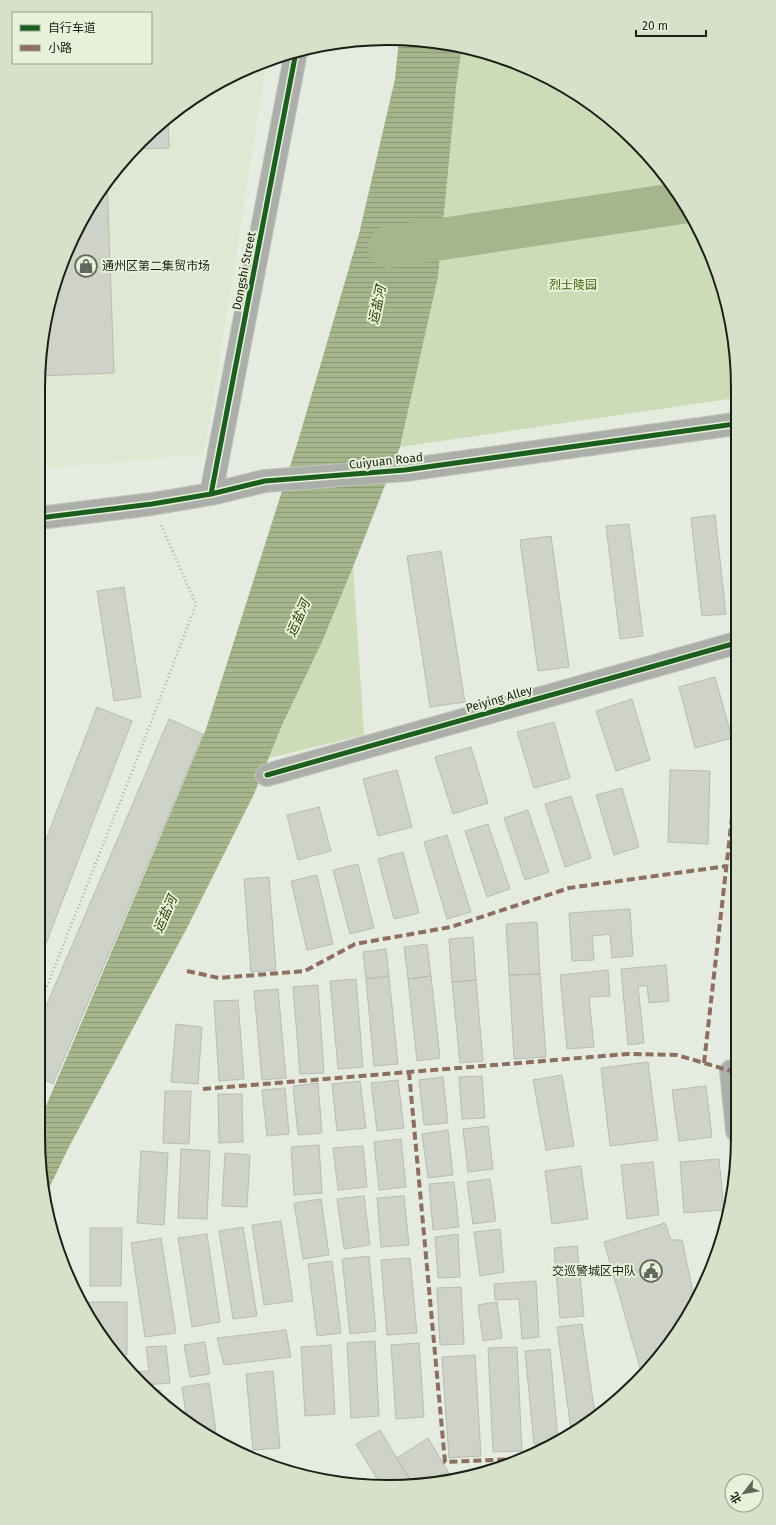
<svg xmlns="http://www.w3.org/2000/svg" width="776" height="1525" viewBox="0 0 776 1525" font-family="'Fira Sans','Noto Sans SC',sans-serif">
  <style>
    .built { fill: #dee8d2 }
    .green { fill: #cddcb8 }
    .water { fill: url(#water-rules) }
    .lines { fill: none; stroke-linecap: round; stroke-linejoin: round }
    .river { stroke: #a5b68c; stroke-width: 42 }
    .building { fill: #ced2c8; stroke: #b8bdb3 }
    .minor-casing { stroke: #c1c5bc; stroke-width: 24 }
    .tertiary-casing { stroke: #c1c5bc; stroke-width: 24 }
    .path { stroke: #aaaea7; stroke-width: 2.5; stroke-dasharray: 1 3; stroke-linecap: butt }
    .minor { stroke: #acafa9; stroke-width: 22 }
    .tertiary { stroke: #acafa9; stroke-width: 22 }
    .quiet { stroke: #8d6e63; stroke-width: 4; stroke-dasharray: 8 4; stroke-linecap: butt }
    .cycleway-casing { stroke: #e7f1d9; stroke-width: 8 }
    .cycleway { stroke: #1b5e20; stroke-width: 5 }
    .labels { text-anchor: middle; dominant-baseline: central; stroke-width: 4; stroke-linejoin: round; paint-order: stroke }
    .poi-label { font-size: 12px; fill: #1b1f16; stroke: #e7f1d9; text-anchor: start }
    .street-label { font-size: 12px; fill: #1b1f16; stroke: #e7f1d9 }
    .park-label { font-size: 12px; fill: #47620f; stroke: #e7f1d9 }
    .water-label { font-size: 13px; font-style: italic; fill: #293d00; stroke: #e7f1d9 }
    .rim { fill: none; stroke: #1b1f16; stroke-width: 2 }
  </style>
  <defs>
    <pattern id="water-rules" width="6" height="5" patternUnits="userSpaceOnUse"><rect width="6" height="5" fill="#a5b68c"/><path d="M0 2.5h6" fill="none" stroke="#8d9c78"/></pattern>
  </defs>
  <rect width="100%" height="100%" fill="#e6ebdf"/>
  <!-- built -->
  <path class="built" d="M267 60 204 454 39 469V365L50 298 74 233 110 175 157 125 213 85Z"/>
  <!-- green -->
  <path class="green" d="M462 47 478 50 543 74 601 110 666 175 711 254 735 343V398L400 447 438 277 456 88Z
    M353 567 364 735 269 758 283 723 322 642Z"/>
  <!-- water -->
  <path class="water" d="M399 39H411L462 47 456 88 438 277 400 447 353 567 322 642 283 723 254 794 187 928 70 1145 47 1192 38 1137V1125L206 729 298 441 359 234 395 79Z"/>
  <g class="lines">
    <!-- river -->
    <path class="river" d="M389 247 682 203"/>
  </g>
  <!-- building -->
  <path class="building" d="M168 117 169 148 135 149 157 125Z
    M107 180 114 373 39 376V365L50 298 74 233Z
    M715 515 726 614 702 616 691 518Z
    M629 524 643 636 620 639 606 526Z
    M551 536 569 667 538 671 520 540Z
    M441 551 465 702 430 707 407 556Z
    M124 587 141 697 114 701 97 591Z
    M715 677 732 738 695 748 679 687Z
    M632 699 650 760 616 771 596 711Z
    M97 707 132 721 38 964V860Z
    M169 719 203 734 53 1084 38 1077V1025Z
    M554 722 570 778 534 788 517 732Z
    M471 747 488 803 453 814 435 757Z
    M38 762 43 798 38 799Z
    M397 770 412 827 378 836 363 779Z
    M670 770 710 771 708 844 668 842Z
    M622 788 639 847 614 855 596 795Z
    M571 796 591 858 565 867 545 804Z
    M319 807 331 851 298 860 287 815Z
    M528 810 549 872 525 880 504 818Z
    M488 824 510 889 487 897 465 831Z
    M447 835 471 912 447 919 424 842Z
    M403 852 419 913 394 919 378 859Z
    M358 864 374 928 350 934 333 870Z
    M317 875 333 944 307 950 291 881Z
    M269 877 276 970 251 972 244 879Z
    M630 909 633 956 612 958 610 934 592 936 594 960 572 961 569 913Z
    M537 922 540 974 509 975 506 924Z
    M473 937 476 980 452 982 449 939Z
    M427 944 431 976 408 979 404 947Z
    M386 949 389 976 366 979 363 952Z
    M666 965 669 1001 649 1003 647 986H638L644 1043 628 1045 621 969Z
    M608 970 610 996 589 997 594 1047 567 1049 560 975Z
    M540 974 546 1057 514 1059 509 975Z
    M389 976 398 1064 374 1066 366 979Z
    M431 976 440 1058 417 1061 408 979Z
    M356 979 363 1067 338 1069 330 981Z
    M476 980 483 1061 460 1063 452 982Z
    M318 985 324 1073 300 1074 293 987Z
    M278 989 286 1078 262 1080 254 991Z
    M238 1000 244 1079 219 1081 214 1001Z
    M176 1024 202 1027 198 1084 171 1082Z
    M648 1062 658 1140 610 1146 601 1068Z
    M562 1075 574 1146 546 1150 533 1080Z
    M482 1076 485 1118 462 1119 459 1077Z
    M443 1077 448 1123 424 1125 419 1080Z
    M398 1080 404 1128 377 1131 371 1083Z
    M360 1081 366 1128 337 1131 332 1084Z
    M318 1083 322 1133 298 1135 293 1086Z
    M706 1086 712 1137 679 1141 672 1090Z
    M285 1088 289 1134 267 1136 262 1090Z
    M165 1091H191L189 1144 163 1143Z
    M218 1094H242L243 1142 219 1143Z
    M488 1126 493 1169 468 1172 463 1129Z
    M448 1130 453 1175 428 1178 422 1134Z
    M401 1139 406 1187 379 1190 374 1142Z
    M319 1145 322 1193 294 1195 291 1147Z
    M363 1146 367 1187 338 1190 333 1148Z
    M181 1149 210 1151 207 1219 178 1218Z
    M141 1151 168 1153 164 1225 137 1223Z
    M225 1153 250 1155 247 1207 222 1206Z
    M719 1159 724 1210 684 1213 680 1162Z
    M653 1162 659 1215 627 1219 621 1165Z
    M581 1166 588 1219 552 1224 545 1171Z
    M490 1179 496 1221 473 1224 467 1182Z
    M454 1182 459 1227 433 1230 429 1184Z
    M364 1196 370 1245 344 1249 337 1199Z
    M404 1196 409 1245 381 1247 377 1198Z
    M321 1199 329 1255 303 1259 294 1203Z
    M281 1221 293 1301 264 1305 252 1225Z
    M665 1223 671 1240H682L695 1301 642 1375 604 1242Z
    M243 1227 257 1316 233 1319 219 1231Z
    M90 1228H122L121 1286H90Z
    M500 1229 504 1272 480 1276 474 1232Z
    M207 1234 220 1322 192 1327 178 1238Z
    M458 1234 460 1277 438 1278 435 1237Z
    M161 1238 176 1333 145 1337 131 1243Z
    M577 1246 584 1316 560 1318 554 1248Z
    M369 1256 376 1331 350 1334 342 1259Z
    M410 1258 417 1333 387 1335 381 1260Z
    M332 1261 341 1333 317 1336 308 1264Z
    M536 1281 539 1337 522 1339 519 1299 495 1300 494 1284Z
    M461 1287 464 1344 440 1345 437 1288Z
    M86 1302H127V1355H115L110 1350 86 1305Z
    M497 1302 502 1338 483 1341 478 1305Z
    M582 1324 595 1414 571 1430 557 1327Z
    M286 1330 291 1357 224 1365 217 1338Z
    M375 1341 379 1416 351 1418 347 1343Z
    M205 1342 210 1374 190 1377 184 1345Z
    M419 1343 424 1417 396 1419 391 1345Z
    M331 1345 335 1414 305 1416 301 1347Z
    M166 1346 170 1383 143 1385 134 1375V1372L149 1371 146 1347Z
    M517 1347 522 1451 493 1452 488 1348Z
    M550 1349 558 1440 555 1442 534 1444 525 1351Z
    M475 1355 481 1456 449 1458 442 1357Z
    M273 1371 280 1448 253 1450 246 1374Z
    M209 1383 216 1431 203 1433 187 1421 182 1387Z
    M160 1390 162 1403 149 1391Z
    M380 1430 397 1458 412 1483 379 1482 356 1444Z
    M428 1438 452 1478 433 1484H424L420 1477 411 1482 397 1458Z
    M339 1475 343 1481H331Z"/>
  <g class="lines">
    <!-- minor casing -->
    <g class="minor-casing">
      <path id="minor" d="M211 494 296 52
        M267 775 736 643
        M737 1070 731 1071 737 1131"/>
    </g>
    <!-- tertiary casing -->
    <g class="tertiary-casing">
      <path id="tertiary" d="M39 518 152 504 211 494 265 481 405 470 735 424"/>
    </g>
    <!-- path -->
    <path class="path" d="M38 1009 137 759 196 604 161 525"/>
    <!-- minor -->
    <use href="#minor" class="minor"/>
    <!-- tertiary -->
    <use href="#tertiary" class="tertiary"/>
    <!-- quiet -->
    <path class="quiet" d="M187 971 219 978 305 971 355 944 451 927 569 888 727 866
      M704 1063 736 782
      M409 1072 445 1462 517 1459
      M203 1089 628 1054 677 1055 731 1071"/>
    <!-- cycleway casing -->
    <g class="cycleway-casing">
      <path id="cycleway" d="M211 494 296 52
        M39 518 152 504 211 494 265 481 405 470 735 424
        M267 775 736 643"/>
    </g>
    <!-- cycleway -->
    <use href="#cycleway" class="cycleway"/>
  </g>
  <!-- icons -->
  <defs>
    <g id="shop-ring" transform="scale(1.15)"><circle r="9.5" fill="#e7f1d9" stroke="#62665c" stroke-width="1.5"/><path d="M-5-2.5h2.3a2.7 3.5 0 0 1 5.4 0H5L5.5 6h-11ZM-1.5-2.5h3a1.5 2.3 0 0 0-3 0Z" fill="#62665c"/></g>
    <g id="civic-ring" transform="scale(1.15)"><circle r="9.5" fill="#e7f1d9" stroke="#62665c" stroke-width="1.5"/><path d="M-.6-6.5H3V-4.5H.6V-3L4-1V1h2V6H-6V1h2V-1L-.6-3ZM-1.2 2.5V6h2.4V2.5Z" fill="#62665c"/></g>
  </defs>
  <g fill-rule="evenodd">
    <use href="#shop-ring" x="86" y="266"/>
    <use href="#civic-ring" x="651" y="1271"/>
  </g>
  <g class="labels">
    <!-- poi labels -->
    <g class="poi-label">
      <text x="102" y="266">通州区第二集贸市场</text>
      <text x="636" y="1271" text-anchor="end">交巡警城区中队</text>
    </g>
    <!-- street labels -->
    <g class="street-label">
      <text transform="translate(244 271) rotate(-79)">Dongshi Street</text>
      <text transform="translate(386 461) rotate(-6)">Cuiyuan Road</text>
      <text transform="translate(499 699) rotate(-16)">Peiying Alley</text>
    </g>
    <!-- park labels -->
    <g class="park-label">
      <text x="573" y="285">烈士陵园</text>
    </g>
    <!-- water labels -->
    <g class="water-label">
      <text transform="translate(377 305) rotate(-78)">运盐河</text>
      <text transform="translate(298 618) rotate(-66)">运盐河</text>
      <text transform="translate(165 914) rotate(-66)">运盐河</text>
    </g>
  </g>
  <!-- crop -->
  <path d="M0 0H776V1525H0ZM388 45H388A343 343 0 0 1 731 388V1137A343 343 0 0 1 388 1480H388A343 343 0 0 1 45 1137V388A343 343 0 0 1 388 45Z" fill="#d7e0c9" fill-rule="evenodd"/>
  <path class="rim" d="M388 45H388A343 343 0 0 1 731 388V1137A343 343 0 0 1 388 1480H388A343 343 0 0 1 45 1137V388A343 343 0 0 1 388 45Z"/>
  <!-- legend -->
  <rect x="12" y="12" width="140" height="52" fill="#e7f1d9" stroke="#959d8b"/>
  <rect x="20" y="25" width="20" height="6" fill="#1b5e20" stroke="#959d8b"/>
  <text x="48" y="32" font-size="12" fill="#1b1f16">自行车道</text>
  <rect x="20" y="45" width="20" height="6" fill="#8d6e63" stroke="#959d8b"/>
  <text x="48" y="52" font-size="12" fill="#1b1f16">小路</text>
  <!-- north arrow -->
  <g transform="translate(744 1493) rotate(239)"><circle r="19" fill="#e7f1d9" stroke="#959d8b"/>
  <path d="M0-3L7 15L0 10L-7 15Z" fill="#62665c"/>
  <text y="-6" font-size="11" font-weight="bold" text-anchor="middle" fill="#1b1f16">北</text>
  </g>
  <!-- scale -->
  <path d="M636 30v6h70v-6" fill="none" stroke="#1b1f16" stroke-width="2"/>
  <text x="642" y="30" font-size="12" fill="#1b1f16" stroke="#e7f1d9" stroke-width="3" paint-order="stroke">20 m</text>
</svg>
